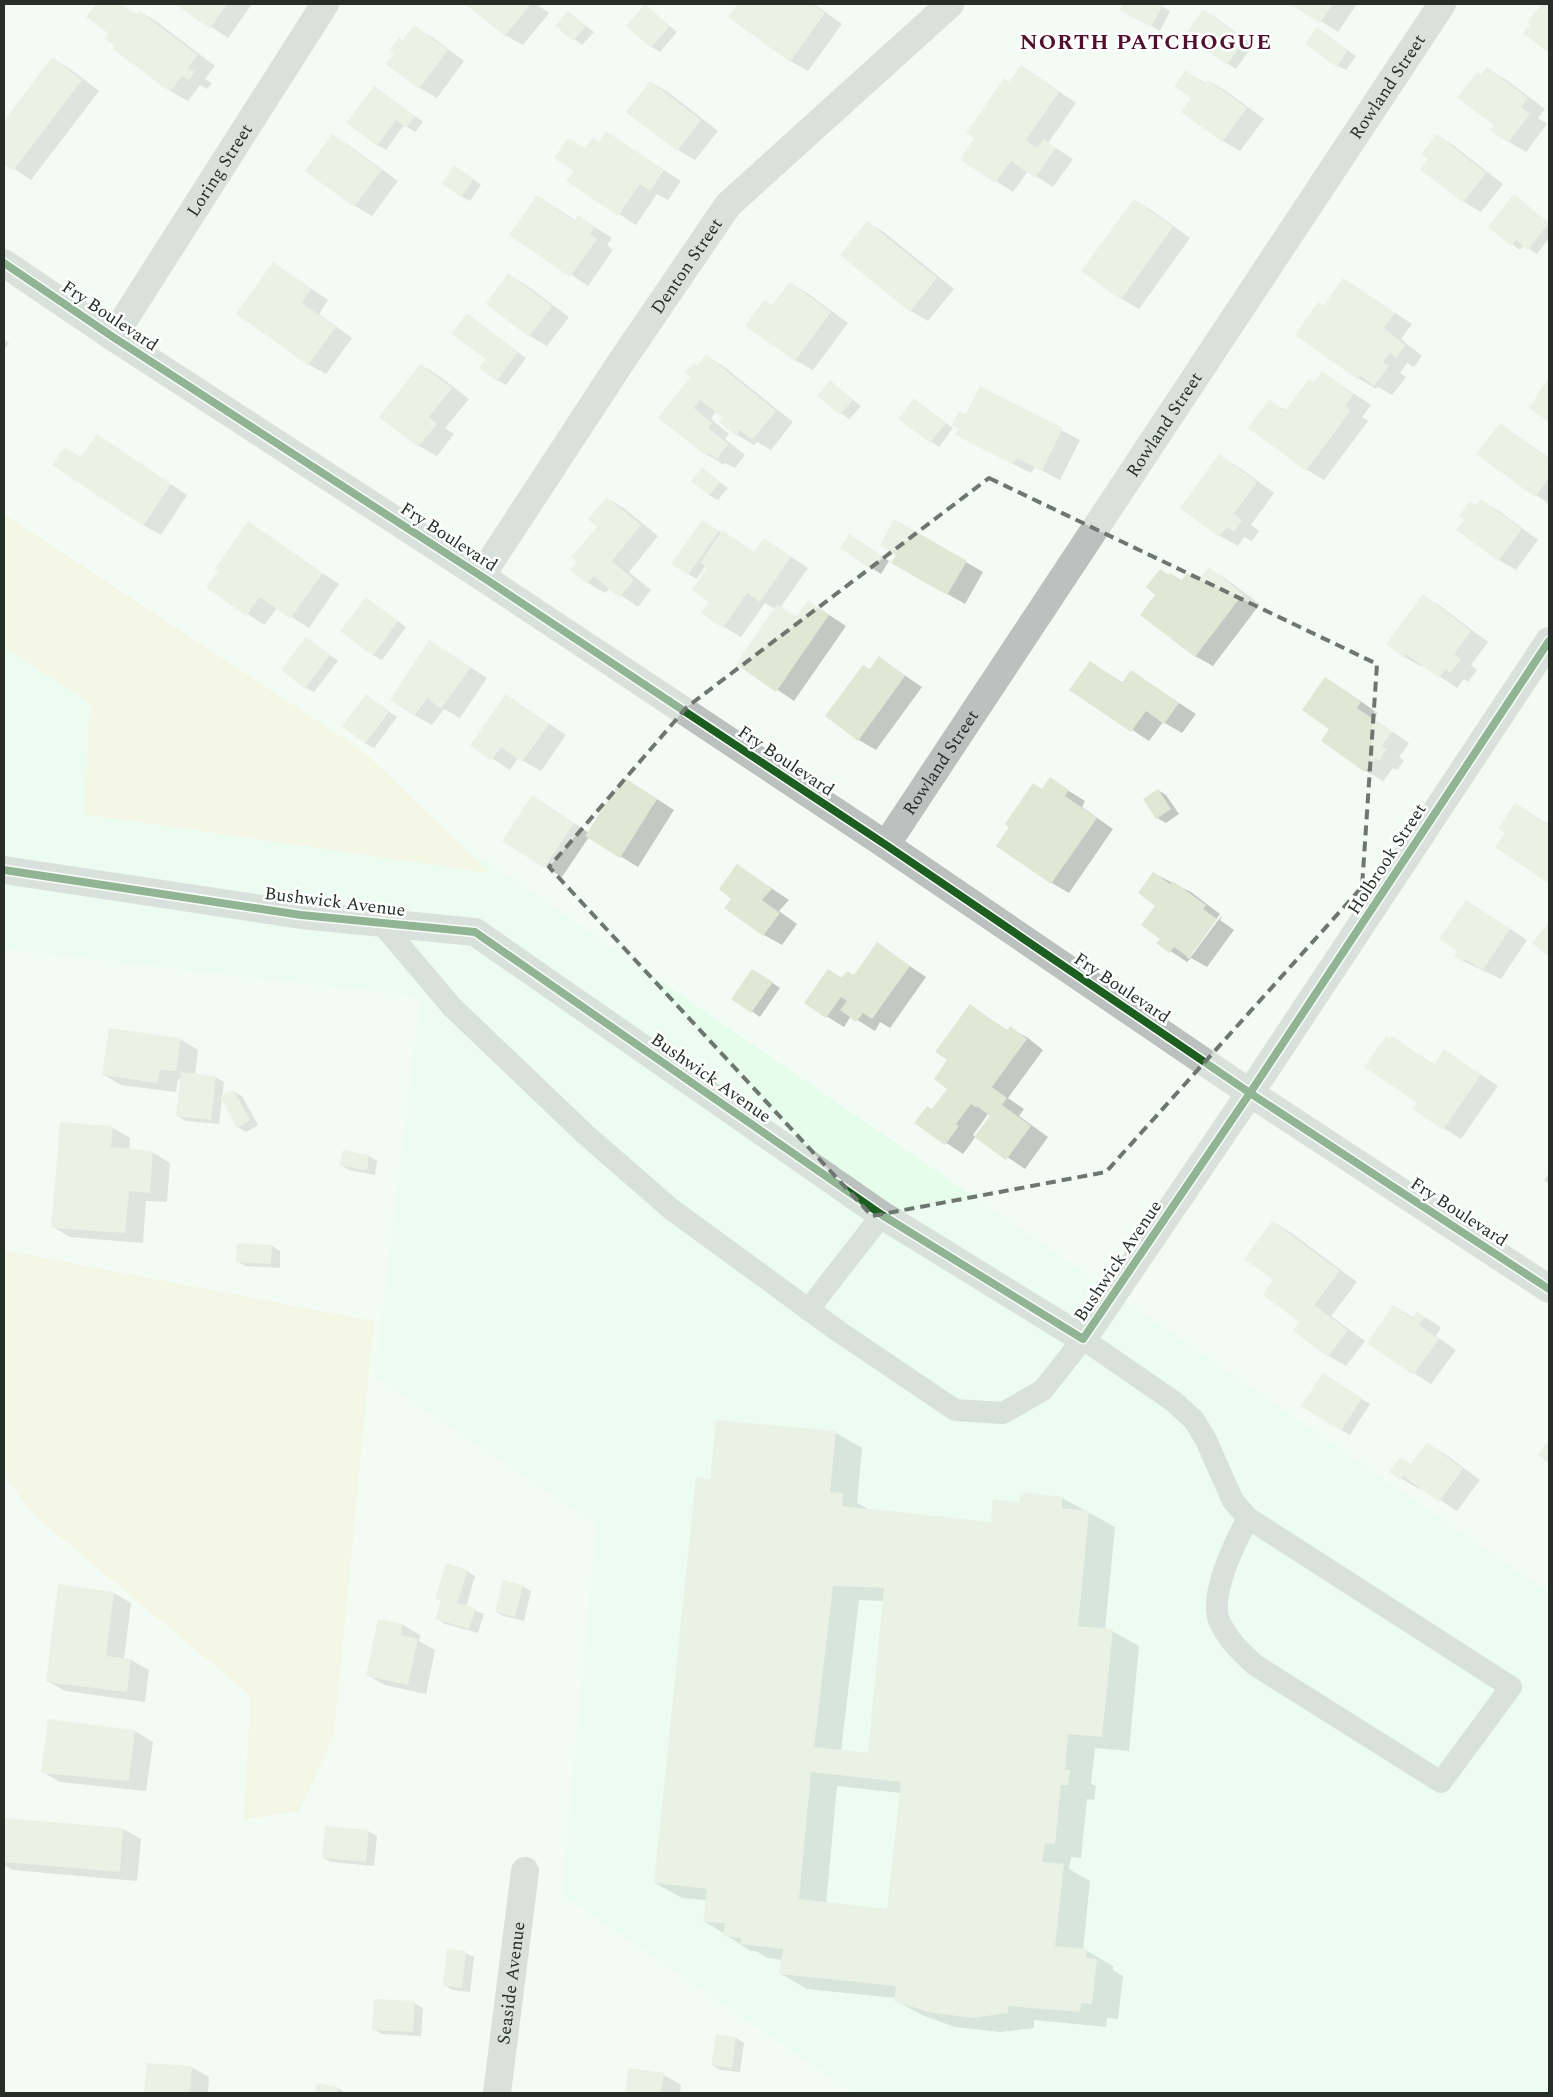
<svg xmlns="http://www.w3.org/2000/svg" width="1553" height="2097" viewBox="0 0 1553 2097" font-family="Spectral,serif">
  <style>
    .built { fill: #e5fdea }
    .green { fill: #f9f2d4 }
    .shadow { fill: #0003; fill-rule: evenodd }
    .building { fill: #dfe7d5; fill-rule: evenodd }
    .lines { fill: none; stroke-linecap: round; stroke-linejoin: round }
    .lane { stroke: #bbc1bf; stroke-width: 22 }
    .street { stroke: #bbc1bf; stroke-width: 28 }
    .cycleway-casing { stroke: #fff; stroke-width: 11 }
    .cycleway { stroke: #1b5e20; stroke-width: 8 }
    .marked { fill: none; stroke: #6d776f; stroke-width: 4; stroke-dasharray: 10 6; stroke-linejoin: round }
    .labels { text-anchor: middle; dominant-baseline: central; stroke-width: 5; stroke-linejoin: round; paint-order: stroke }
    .street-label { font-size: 18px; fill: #252f27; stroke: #fff }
    .district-label { font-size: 22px; font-weight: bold; letter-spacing: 1px; fill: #52102f; stroke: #fff }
  </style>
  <rect width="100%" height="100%" fill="#f2fcf4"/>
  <!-- built -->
  <path class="built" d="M4 529 1549 1593V2093H854L562 1894 597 1524 375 1376 421 996 4 949Z"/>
  <!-- green -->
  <path class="green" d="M4 514 363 751 490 873 84 814 90 703 4 647Z
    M4 1250 374 1321 334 1736 299 1811 243 1820 251 1696 35 1516 4 1476Z"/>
  <!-- shadow -->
  <path class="shadow" d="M98 4 111 6 119 4 137 15 140 12 157 22 215 66 205 79 212 83 207 89 200 85 188 101 170 91 117 46 110 33 88 17Z
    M177 4H252L228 38Z
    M467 4H541L539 6 549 13 523 45 505 35Z
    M740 4H814L842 24 808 71 790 61 730 17Z
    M1124 4H1157L1170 11 1160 31 1121 9Z
    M1293 4H1357L1338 32Z
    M1543 4H1549V52L1525 33 1532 25 1529 22Z
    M645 6 677 32 660 52 652 47Z
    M569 13 594 32 582 45 557 26Z
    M1212 15 1253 45 1236 69 1186 34Z
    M414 27 432 37 464 61 437 98 420 88 404 41Z
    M1325 34 1356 56 1346 70 1337 66Z
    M52 58 70 69 99 91 31 180 4 162V123Z
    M1022 66 1076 103 1048 143 1073 159 1053 187 1028 171 1013 192 962 159Z
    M1487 69 1505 79 1545 109 1538 118 1547 124 1526 152 1509 142 1496 125 1482 77Z
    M1187 72 1207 84 1209 81 1226 91 1264 119 1240 151 1223 141 1183 112 1193 98Z
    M650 82 668 92 718 131 695 160 678 150 627 112Z
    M375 87 423 122 415 132 404 125 386 150 377 145Z
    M607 133 681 181 668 200 657 194 636 225 568 181 586 149 600 143Z
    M1437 135 1454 146 1503 184 1481 212 1464 202 1430 159Z
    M333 136 350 146 398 181 372 216 355 206Z
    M463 172 481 185 470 201 461 196Z
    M538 196 576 221 578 216 612 238 607 245 613 250 588 286 511 234Z
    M1514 196 1549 223V238L1537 254 1524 245 1520 250 1489 227Z
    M1134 200 1151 210 1190 238 1139 309 1122 299Z
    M868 223 885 233 954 289 928 321 911 311Z
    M273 263 328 300 319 314 352 338 326 374 308 364Z
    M509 275 526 285 569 317 547 346 530 336Z
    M1344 279 1412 324 1401 339 1422 356 1414 367 1407 363 1400 373 1406 377 1392 395 1378 387 1376 389 1358 378 1297 335 1324 307Z
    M790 283 807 293 848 323 813 370 795 360 773 306Z
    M467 315 526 358 506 385 497 380Z
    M4 339 9 343 4 350Z
    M706 356 723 366 793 422 771 450 757 442 754 445 737 435 724 417 716 411 711 419 729 434 725 439 745 455 735 468 725 463 724 465 706 454 659 418Z
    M421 365 438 375 469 399 445 428 454 434 437 456 419 446 381 417Z
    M1322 372 1371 405 1362 417 1368 421 1324 480 1307 470 1250 428 1270 401 1287 411 1314 384Z
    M830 382 861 406 849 419 818 395Z
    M981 388 1080 440 1060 480 1035 467 1031 473 975 445 967 416Z
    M922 405 953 428 939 447 900 419Z
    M1500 424 1549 458V504L1478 454Z
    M114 446 187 495 161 535 143 525 82 458Z
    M1219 456 1237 466 1274 493 1251 525 1259 531 1252 541 1244 537 1238 546 1220 536 1181 507Z
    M702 469 728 488 718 500 709 495Z
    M607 498 625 509 658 536 629 572 651 590 638 607 610 588 605 593 588 583 598 526Z
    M1481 501 1499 511 1538 540 1516 570 1499 560 1458 530 1466 519 1470 502 1477 506Z
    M895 521 983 572 965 604 893 563 898 554Z
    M248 523 339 584 309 628 277 608 264 625 208 587Z
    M711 526 755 553 764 539 808 568 780 608 797 617 808 601 846 626 794 701 738 663 775 609 765 603 741 637 724 627 711 601 708 567 706 565 697 579 688 574Z
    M858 540 889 561 881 574 841 548Z
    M1209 569 1226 579 1260 604 1213 666 1195 656 1169 576 1171 574 1182 581 1187 575 1199 582Z
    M1423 596 1440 606 1488 642 1471 665 1477 670 1468 682 1464 679 1457 688 1423 665 1422 667 1405 657 1388 644Z
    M366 598 406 627 382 660 373 655Z
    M315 644 338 661 314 692 306 688Z
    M447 652 487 678 460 718 444 709 432 725 414 715Z
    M879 658 922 687 876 750 859 740 870 670Z
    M1090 662 1123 683 1131 672 1196 714 1182 733 1163 722 1149 741 1071 689Z
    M1326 678 1378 713 1374 719 1409 743 1399 757 1404 761 1397 770 1393 768 1383 781 1366 771 1331 729Z
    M507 696 566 735 541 771 518 758 510 770 472 745Z
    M374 701 397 717 374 748 365 743Z
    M624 778 674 810 638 867 589 837 562 877 545 867 550 807 589 833Z
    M1050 779 1085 801 1082 807 1113 829 1069 893 1052 883 1043 790Z
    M1158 790 1166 795 1179 814 1166 823 1157 818Z
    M1516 804 1549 825V882L1497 847 1507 833Z
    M738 866 789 900 779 911 797 924 782 945 764 935 726 907 733 899Z
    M1153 873 1191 892 1220 914 1187 958H1190L1222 915 1220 920 1234 930 1207 967 1191 958 1187 962 1158 943 1161 938Z
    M1467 901 1527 940 1501 979 1463 961 1459 951Z
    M877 944 926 977 890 1028 880 1022 875 1031 851 1016 844 1027 826 1016 829 970 843 979 854 976Z
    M761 975 780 988 760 1017 733 998Z
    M971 1006 1008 1031 1010 1028 1028 1038 1043 1050 1008 1098 1024 1109 1019 1116 1048 1137 1025 1169 976 1136 963 1154 916 1123 933 1110 949 1089V1060ZM988 1114 992 1116 976 1137 973 1135Z
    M1393 1038 1435 1065 1445 1051 1498 1086 1461 1139 1414 1109 1419 1102 1391 1041Z
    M180 1039 198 1050 195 1075 215 1077 224 1082 219 1124 186 1121 178 1116 182 1079H178L176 1092 121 1085 104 1075Z
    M233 1091 242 1096 258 1125 246 1132 238 1127Z
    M61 1123 113 1128 130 1138 129 1150 152 1152 170 1163 167 1202 146 1201 143 1243 70 1237 53 1227Z
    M343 1151 369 1156 377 1161 375 1175 349 1170 341 1165Z
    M1549 1173V1184L1544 1180Z
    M1273 1222 1290 1232 1357 1282 1331 1316 1365 1341 1346 1366 1329 1356 1301 1322 1274 1280Z
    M272 1246 280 1251V1268L245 1266 237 1261Z
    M1394 1306 1414 1318 1417 1313 1435 1323 1441 1328 1436 1336 1456 1350 1431 1384 1368 1343Z
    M1332 1380 1370 1404 1350 1435 1341 1430Z
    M836 1433 862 1448 857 1503 870 1510 992 1523 1020 1505 1062 1498 1115 1527 1105 1630 1112 1631 1139 1646 1129 1751 1095 1748 1091 1784 1096 1786 1094 1800 1087 1799 1081 1858 1071 1857 1069 1869 1090 1881 1083 1950 1087 1951 1113 1966V1970L1123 1976 1118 2019 1107 2018 1106 2027 1034 2020V2028L1000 2032 955 2027 922 2015 895 2000 896 1998 807 1989 781 1974 782 1960 768 1958 756 1951H751L704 1921 706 1900 682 1898 655 1883 712 1481ZM859 1600 884 1601 869 1754 841 1751ZM837 1786 901 1793 888 1910 826 1904Z
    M1427 1444 1445 1454 1480 1480 1457 1511 1420 1487 1419 1489 1391 1472 1400 1458 1412 1465Z
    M467 1571 475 1576 466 1607 484 1614 478 1633 445 1624 437 1619 442 1601 437 1598Z
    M522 1586 531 1591 524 1621 504 1616 496 1612Z
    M114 1593 131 1603 124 1659 131 1660 149 1670 145 1702 65 1691 47 1681Z
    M403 1625 420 1635 419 1641 435 1650 426 1694 385 1685 367 1675Z
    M49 1720 135 1731 153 1742 146 1791 60 1782 43 1772Z
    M4 1820 123 1829 141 1839 137 1881 13 1870 4 1865Z
    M368 1831 377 1836 374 1866 332 1862 323 1858Z
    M465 1953 474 1957 470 1992 453 1990 444 1985Z
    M414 2003 423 2008 421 2036 382 2034 373 2029Z
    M717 2035 736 2038 744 2043 740 2072 720 2070 712 2065Z
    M148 2064 191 2067 209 2077 208 2093H145Z
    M630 2069 664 2075 681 2085 680 2093H627Z
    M318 2085 338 2088 346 2093H316Z"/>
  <!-- building -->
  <path class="building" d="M96 4H107L109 6 111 4H120L136 15 139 11 198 55 188 68 195 72 189 80 182 76 170 92 113 49 115 46 104 38 108 33 86 17Z
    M175 4H227L210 29Z
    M465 4H531L505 36Z
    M645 4 670 26 651 48 626 26Z
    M738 4H812L825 13 790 62 728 17Z
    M1123 4H1160L1163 5 1151 27 1119 10Z
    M1290 4H1333L1320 23Z
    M1542 4H1549V53L1523 33 1530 25 1527 22Z
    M1203 9 1245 40 1227 65 1185 35Z
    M568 11 586 26 573 41 555 26Z
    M414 25 448 50 419 89 386 64 394 53 390 51 399 37 403 40Z
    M1317 27 1348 50 1337 67 1305 44Z
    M52 57 82 80 13 171 4 164V121Z
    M1021 65 1059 92 1026 140 1037 148 1044 139 1056 148 1035 178 1011 161 995 183 960 159 974 138 966 133 1004 78 1009 82Z
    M1487 67 1528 98 1521 107 1530 114 1508 143 1490 130 1494 125 1457 98 1477 72 1481 75Z
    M1186 70 1205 84 1208 80 1247 108 1222 142 1181 112 1191 98 1174 86Z
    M650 81 701 120 677 151 626 112Z
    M374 86 415 116 406 128 396 120 377 146 346 123Z
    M606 131 664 170 650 191 640 184 618 216 566 181 574 171 554 158 568 138 585 148 593 137 599 142Z
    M332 134 382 170 354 207 305 171Z
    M1437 134 1486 173 1463 203 1420 169 1428 159 1421 154Z
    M454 165 474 179 461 197 442 184Z
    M1514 194 1549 223 1528 250 1516 240 1511 246 1488 227Z
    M537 195 574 221 578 215 595 227 590 234 597 239 570 277 509 235Z
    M1134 199 1173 227 1121 300 1081 271Z
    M867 221 937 278 910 312 840 255Z
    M273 262 311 289 302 303 336 327 308 365 236 314Z
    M508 273 552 306 529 337 486 304Z
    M1343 278 1395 313 1384 328 1405 345 1396 358 1390 353 1383 362 1389 366 1374 386 1361 376 1357 379 1295 335 1318 302 1323 306Z
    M790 282 831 312 795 361 745 326 764 300 772 305Z
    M467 313 518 352 497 381 479 368 486 359 451 334Z
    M706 354 776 411 752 440 740 430 736 436 719 422 722 417 700 400 694 408 712 423 708 428 728 444 717 459 708 453 705 455 658 418 690 377 685 373 694 363 697 366Z
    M420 364 452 388 429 417 437 424 418 447 379 417Z
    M1322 371 1354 394 1345 406 1351 410 1306 471 1248 428 1269 399 1285 411 1309 379 1314 382Z
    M1549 377V422L1529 408Z
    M830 380 853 400 840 415 817 396Z
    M980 386 1063 428 1042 471 1017 458 1013 464 955 435 959 429 952 425 959 411 966 414Z
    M914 398 946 423 930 443 898 419Z
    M1500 423 1549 459V478L1535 497 1476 454Z
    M97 434 171 484 143 526 52 465 64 447 81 457Z
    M1219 454 1257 482 1234 514 1242 520 1234 532 1227 527 1219 537 1180 508Z
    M702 467 720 482 709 496 691 481Z
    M607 497 641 525 612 561 634 580 619 598 594 576 587 584 570 570 577 562 571 557 597 527 588 519Z
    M1481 499 1522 529 1498 561 1456 530 1464 520 1459 516 1470 501 1476 506Z
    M894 519 967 561 947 595 891 563 896 555 880 545Z
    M702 520 719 531 688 575 671 564Z
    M248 521 323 573 290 619 260 597 246 616 206 587 218 571 215 569Z
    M722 530 754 552 764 538 791 557 760 602 747 593 723 628 701 613 709 602 692 590 707 567 700 563Z
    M849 534 882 556 872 570 840 548Z
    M1209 567 1243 594 1195 657 1140 615 1155 595 1146 587 1160 569 1169 575 1170 573 1181 581 1187 573 1198 581Z
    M1423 594 1471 631 1454 654 1461 659 1450 673 1446 669 1439 678 1406 654 1404 658 1386 644Z
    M366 597 398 621 373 656 340 631Z
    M808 600 829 615 776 692 736 664 777 604 796 617Z
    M306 637 330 655 305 689 281 670Z
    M429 640 471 667 441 709 427 698 414 716 390 700Z
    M879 656 905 676 858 741 825 716 863 665 870 669Z
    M1090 661 1122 683 1131 670 1179 703 1164 724 1146 711 1131 732 1069 690Z
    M1325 677 1361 702 1357 708 1392 732 1382 746 1387 749 1379 761 1375 758 1365 772 1321 741 1329 729 1302 710Z
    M366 694 389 712 365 744 342 726Z
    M506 694 549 724 522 762 501 747 491 761 470 745Z
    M623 777 657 799 620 858 585 836Z
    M1050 777 1069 790 1065 796 1097 818 1051 884 996 846 1009 827 1005 824 1033 783 1042 789Z
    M1158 789 1171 809 1156 819 1143 799Z
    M532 795 574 823 544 868 502 841Z
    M1515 803 1546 824 1547 822 1549 823V884L1495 847 1505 833 1498 828Z
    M737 864 772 889 762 900 780 913 763 936 724 908 731 899 719 889Z
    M1153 872 1170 884 1173 881 1206 905 1203 909 1217 919 1189 958 1174 947 1169 953 1156 943 1160 939 1141 925 1155 906 1138 893Z
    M1466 900 1510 929 1483 970 1465 959 1463 962 1454 956 1457 951 1439 939Z
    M1549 922V957L1532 943Z
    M877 942 910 966 872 1019 863 1013 856 1022 840 1010 847 1001 841 997 826 1018 804 1003 828 969 841 978 847 971 854 975Z
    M752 969 773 982 751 1013 731 999Z
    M970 1004 1007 1031 1010 1026 1027 1039 992 1087 1007 1098 1002 1105 1031 1126 1006 1160 974 1137 990 1116 977 1106V1108L971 1104 956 1124 959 1126 945 1145 914 1123 927 1106 932 1109 947 1089 934 1079 947 1060 935 1052Z
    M109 1028 181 1038 176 1071 160 1070 158 1083 102 1075Z
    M1386 1036 1390 1039 1392 1036 1434 1065 1444 1049 1481 1075 1443 1130 1413 1109 1417 1103 1364 1067Z
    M181 1072 216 1076 211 1120 176 1116Z
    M233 1090 250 1120 237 1128 220 1097Z
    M60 1122 113 1126 111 1147 153 1151 150 1193 129 1191 125 1233 51 1228Z
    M343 1150 369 1155 367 1171 339 1165Z
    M1272 1221 1340 1271 1314 1305 1348 1330 1328 1357 1293 1331 1299 1322 1263 1295 1273 1280 1244 1259Z
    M237 1243 272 1245 271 1264 236 1262Z
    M1393 1305 1412 1318 1417 1311 1425 1317 1419 1325 1439 1339 1413 1375 1367 1343Z
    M1323 1373 1362 1398 1341 1431 1301 1406Z
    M716 1420 836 1431 830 1492 843 1493 842 1506 991 1522 993 1499 1019 1503 1021 1492 1062 1497V1508L1089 1511 1078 1626 1113 1629 1102 1737 1068 1734 1065 1770H1070L1068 1785H1061L1055 1844 1045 1843 1042 1862 1064 1864 1055 1946 1087 1949 1086 1958 1097 1959 1092 2004 1081 2003 1080 2012 1008 2006V2013L972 2018 928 2012 894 2001 896 1986 779 1974 783 1949 740 1944 741 1938 723 1936 725 1923 703 1922 707 1889 654 1883 696 1477 710 1479ZM833 1586 884 1588 868 1753 814 1747ZM811 1772 901 1782 887 1909 799 1899Z
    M1549 1439V1464L1538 1455Z
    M1427 1442 1463 1469 1439 1502 1403 1476 1400 1480 1389 1472 1400 1457 1410 1465Z
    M446 1563 468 1570 457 1603 476 1608 469 1629 435 1619 441 1600 435 1599Z
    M503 1580 523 1585 515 1617 495 1612Z
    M58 1584 114 1592 106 1656 131 1659 127 1692 46 1682Z
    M378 1619 403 1624 401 1635 418 1639 408 1685 366 1676Z
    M48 1719 135 1730 129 1781 41 1773Z
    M4 1818 123 1828 120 1872 4 1862Z
    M325 1826 369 1830 366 1862 322 1858Z
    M447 1949 466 1951 462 1988 443 1986Z
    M374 1999 415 2001 413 2032 372 2030Z
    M716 2034 736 2037 732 2068 711 2065Z
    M147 2063 192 2066 190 2093H144Z
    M629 2068 664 2073 661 2093H625Z
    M317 2083 338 2087 337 2093H315Z"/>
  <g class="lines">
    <!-- lane -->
    <path class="lane" d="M381 923 452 1007 585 1134 671 1209 838 1331 955 1410 1003 1413 1043 1390 1083 1339 1173 1401 1194 1420 1206 1440 1233 1501 1248 1518 1511 1687 1441 1782 1255 1665C1241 1652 1226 1638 1219 1620 1209 1595 1236 1540 1248 1518
      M808 1310 882 1215"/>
    <!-- street -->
    <g class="street">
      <path d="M4 263 113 337 481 576 886 845 1250 1093 1549 1289"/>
      <path id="s1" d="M113 337 325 4"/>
      <path id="s2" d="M481 576 623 359 728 205 950 4"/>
      <path id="s3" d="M886 845 1442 4"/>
      <path d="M4 870 301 915 475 932 882 1215 1083 1339 1250 1093 1549 641"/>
      <path id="s4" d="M497 2093 525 1871"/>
    </g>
    <!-- cycleway casing -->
    <g class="cycleway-casing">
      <path id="cycleway" d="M4 263 113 337 481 576 886 845 1250 1093 1549 1289
        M4 870 301 915 475 932 882 1215 1083 1339 1250 1093 1549 641"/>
    </g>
    <!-- cycleway -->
    <use href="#cycleway" class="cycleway"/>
  </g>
  <!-- marked area -->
  <path d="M0 0H1553V2097H0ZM989 478 1377 664 1362 887 1106 1172 872 1216 549 867 687 707Z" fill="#f2fcf4" fill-opacity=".55" fill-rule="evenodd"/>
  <path class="marked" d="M989 478 1377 664 1362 887 1106 1172 872 1216 549 867 687 707Z"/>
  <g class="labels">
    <!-- street labels -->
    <g class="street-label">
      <text stroke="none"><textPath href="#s3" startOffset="909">Rowland Street</textPath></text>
      <text stroke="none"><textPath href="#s1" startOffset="198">Loring Street</textPath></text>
      <text stroke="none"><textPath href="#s2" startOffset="372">Denton Street</textPath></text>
      <text transform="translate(110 316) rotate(34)">Fry Boulevard</text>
      <text stroke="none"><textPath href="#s3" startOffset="504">Rowland Street</textPath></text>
      <text transform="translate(449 537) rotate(33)">Fry Boulevard</text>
      <text transform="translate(786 761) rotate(34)">Fry Boulevard</text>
      <text stroke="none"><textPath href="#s3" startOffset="99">Rowland Street</textPath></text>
      <text transform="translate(1387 859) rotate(-57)">Holbrook Street</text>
      <text transform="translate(335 902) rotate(7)">Bushwick Avenue</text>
      <text transform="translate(1122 988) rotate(34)">Fry Boulevard</text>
      <text transform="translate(711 1078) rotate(35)">Bushwick Avenue</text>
      <text transform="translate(1459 1212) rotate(33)">Fry Boulevard</text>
      <text transform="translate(1118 1261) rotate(-56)">Bushwick Avenue</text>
      <text stroke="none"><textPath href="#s4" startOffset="111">Seaside Avenue</textPath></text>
    </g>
    <!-- district labels -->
    <g class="district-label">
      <text x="1146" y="42">NORTH PATCHOGUE</text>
    </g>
  </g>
  <!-- border -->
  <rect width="1553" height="2097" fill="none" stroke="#252f27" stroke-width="10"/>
</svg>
